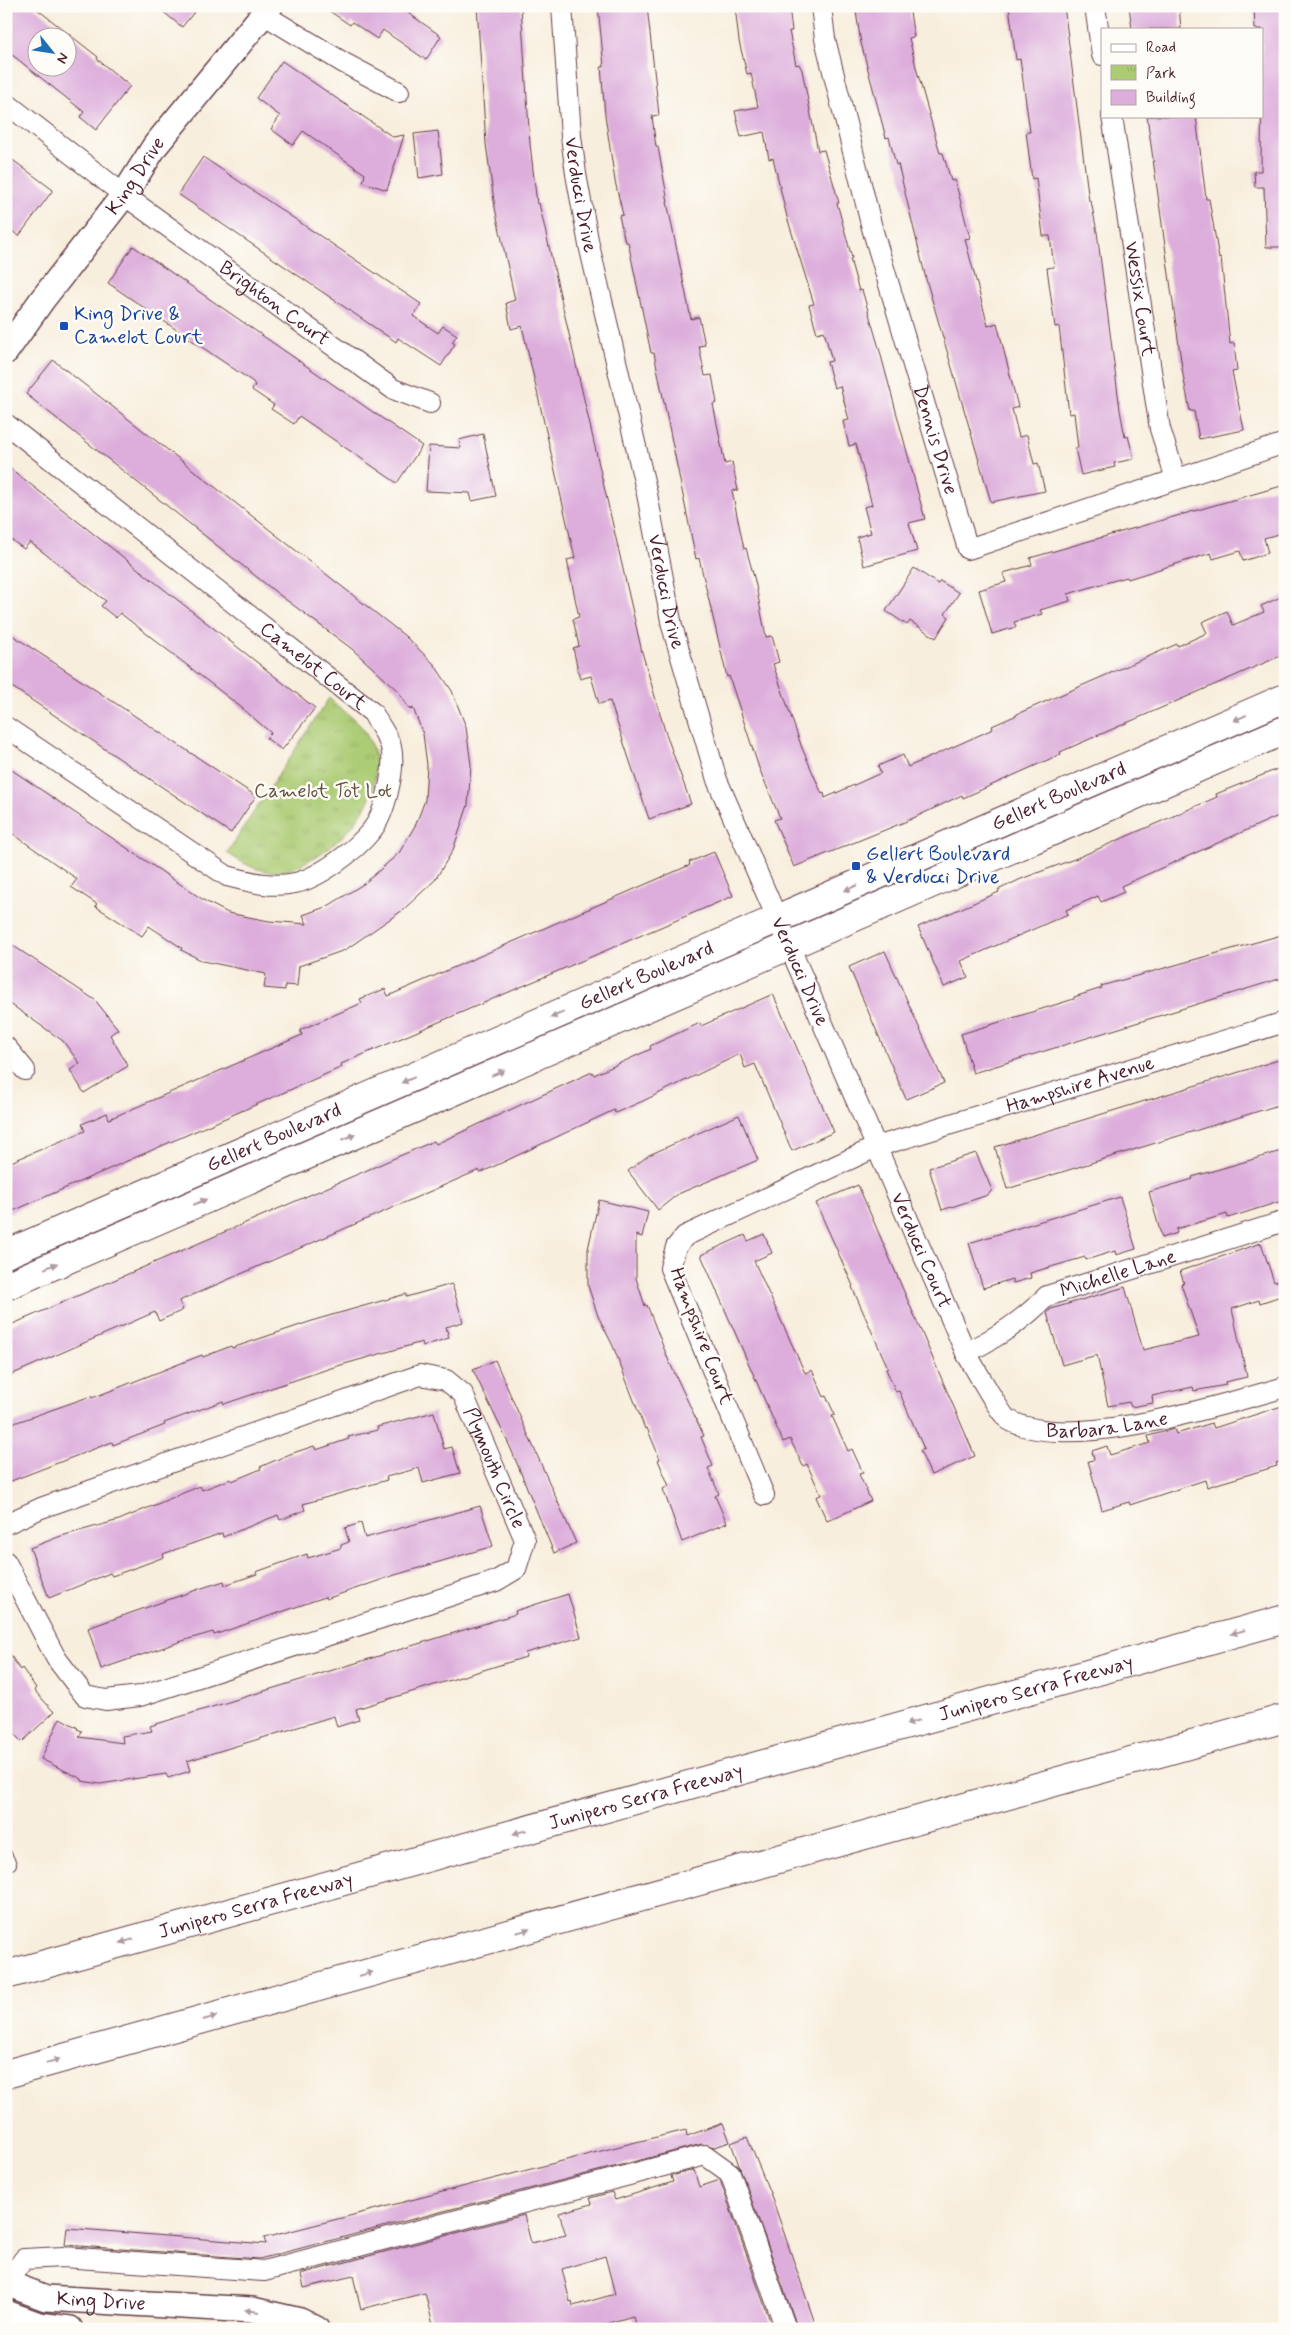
<svg xmlns="http://www.w3.org/2000/svg" width="1291" height="2335" viewBox="0 0 1291 2335" font-family="Mynerve,sans-serif">
  <style>
    .park { fill: url(#park-tufts); stroke: #7b7650 }
    .building { fill: #ddaedc; fill-rule: evenodd }
    .lines { fill: none; stroke-linecap: round; stroke-linejoin: round }
    .service-casing { stroke: #643e46; stroke-width: 12 }
    .minor-casing { stroke: #643e46; stroke-width: 22 }
    .tertiary-casing { stroke: #643e46; stroke-width: 28 }
    .secondary-casing { stroke: #643e46; stroke-width: 30 }
    .motorway-casing { stroke: #643e46; stroke-width: 30 }
    .service { stroke: #fff; stroke-width: 10 }
    .minor { stroke: #fff; stroke-width: 20 }
    .tertiary { stroke: #fff; stroke-width: 25 }
    .secondary { stroke: #fff; stroke-width: 28 }
    .motorway { stroke: #fff; stroke-width: 28 }
    .oneway { fill: #ae9aa0 }
    .transit-dot { fill: #1a4fb4; stroke: #fdfcf7; stroke-width: 2 }
    .labels { text-anchor: middle; dominant-baseline: central; stroke-width: 5; stroke-linejoin: round; paint-order: stroke }
    .street-label { font-size: 20px; fill: #4a1f2b; stroke: #fdfcf7 }
    .transit-label { font-size: 20px; fill: #164399; stroke: #fdfcf7; text-anchor: start }
    .park-label { font-size: 20px; fill: #675341; stroke: #fdfcf7 }
  </style>
  <defs>
    <pattern id="park-tufts" width="24" height="20" patternUnits="userSpaceOnUse" patternTransform="scale(1.25)"><rect width="24" height="20" fill="#accc74"/><path d="M3 7l-1-3M5 7V3M7 7l1-3M15 17l-1-3M17 17v-4M19 17l1-3" fill="none" stroke="#96af65"/></pattern>
  </defs>
  <rect width="100%" height="100%" fill="#fdfcf7"/>
  <filter id="ink" filterUnits="userSpaceOnUse"><feTurbulence type="fractalNoise" baseFrequency=".02" numOctaves="2"/><feDisplacementMap in="SourceGraphic" scale="10" xChannelSelector="R" yChannelSelector="G"/><feConvolveMatrix kernelMatrix="1 2 1 2 8 2 1 2 1" color-interpolation-filters="sRGB"/></filter>
  <filter id="wash" filterUnits="userSpaceOnUse"><feTurbulence type="fractalNoise" baseFrequency=".0096" numOctaves="4" result="noise"/><feDisplacementMap in="SourceGraphic" scale="20" xChannelSelector="R" yChannelSelector="G"/><feGaussianBlur stdDeviation="1.12" result="paint"/><feColorMatrix in="noise" values="0 0 0 0 0 0 0 0 0 0 0 0 0 0 0 0 0 1.4 0 .05"/><feComposite in="paint" operator="in"/></filter>
  <g filter="url(#wash)">
    <rect width="100%" height="100%" fill="#f8eedd"/>
    <!-- park -->
    <path class="park" d="M329 698C339 708 355 718 363 729 396 779 359 831 315 857 304 863 290 872 276 872 257 872 243 863 227 853Z"/>
    <g id="blocks">
      <!-- building -->
      <path class="building" d="M6 6H33L98 57 97 59 130 86 96 130 80 117 84 112 6 50ZM38 38H68V68H38Z
        M156 6H199L182 27Z
        M322 6H398L441 36 426 60 383 30 377 39 352 22 350 25Z
        M477 6H521L530 144 537 204 539 203 642 652 665 731 691 804 649 819 610 701 599 704 591 676 580 679 573 648 579 646 573 619 579 617 567 560 575 558 522 326 511 329 506 303 515 300 495 208 486 144Z
        M598 6H647L659 115 652 116 656 147H658L668 202H667L691 319 699 317 705 345 699 346 705 376 712 375 717 403 713 404 725 464 732 462 738 490 732 491 744 549 746 548 755 581 766 637 772 636 779 662 773 664 802 748 822 794 824 793 825 798 881 773 878 766 903 755 908 767 993 729 992 726 1017 715V714L1177 644 1178 646 1207 633 1202 622 1227 611 1233 625 1264 612 1261 606 1285 595V654L1060 752 1061 754 963 798 962 795 907 821 794 867 774 820 780 818 759 768 729 676 727 677 699 558 696 559 654 353H651L628 242H625L619 216 623 215 615 181 605 115 601 67H604Z
        M735 6H789L792 31H789L796 65 799 64 802 70 818 151 824 150 839 203H837L852 258 850 259 859 291 862 290 879 348 925 519 909 523 917 551 864 566 857 537 871 533 864 507 872 505 856 444 849 446 843 421 849 420 840 386 834 388 827 362 832 361 824 331 817 333 809 305 814 304 787 217 773 158 769 159 764 132 741 137 735 111 758 107 751 73 747 74 739 41Z
        M855 6H909L914 37 909 38 917 71 940 153H943L951 181 955 180 970 238 965 239 988 326 997 323 1018 407 1012 409 1019 437 1027 435 1034 464 1038 463 1045 491 991 502 926 279 898 164 896 165 889 137 886 138 861 43Z
        M1009 6H1064L1089 201H1091L1097 232 1120 410 1125 437 1128 436 1134 459 1114 463 1115 467 1081 475 1075 448H1078L1074 413 1069 414 1059 326 1055 327 1047 268 1054 267 1050 236H1043L1036 178 1032 179 1026 132H1030L1020 59 1016 60Z
        M1129 6H1179L1181 29H1132Z
        M1254 6H1285V247H1266L1264 187H1255L1254 171H1261L1262 29H1255Z
        M282 61 393 137 404 135 387 190 363 182 365 174 303 131 293 145 271 129 280 116 256 98Z
        M1147 116H1196L1206 199H1209L1219 259 1221 258 1230 344 1234 343 1237 371 1232 372 1244 430 1199 439 1194 411H1190L1183 375Z
        M438 131 443 174 419 178 414 134Z
        M6 155 53 190 19 236 6 227Z
        M203 157 421 304 413 316 438 333 443 326 457 335 452 342 455 344 441 366 398 338 396 342 178 194Z
        M133 246 422 446 397 483 299 416 294 424 271 409 274 405 252 390 255 385 253 382 108 283Z
        M53 360 405 636 434 664 452 691 466 727 471 765 468 805 453 850 435 880 403 910 345 950 299 966 297 986 285 985V990L264 988 266 974 203 961 181 950 182 948 149 926 142 936 95 906 97 904 71 887 77 879 6 829V766L205 901 228 913 269 921 307 924 303 915 328 906 365 883 399 853 416 824 425 800 427 765 423 734 413 708 410 710 398 691 352 649 277 593 26 394Z
        M483 434 496 496 472 501 470 493 426 491 429 446 461 448 459 440Z
        M6 465 315 708 282 750 266 738 271 733 242 708 120 613 116 618 101 606 106 601 30 542 24 549 6 536Z
        M1285 485V532L1264 538 1268 553 1243 561 1240 551 1213 559 1211 553 1128 579 1127 577 1098 585 1068 594 1070 601 1040 610 1042 614 1014 622 1016 627 992 634 979 590 1006 582 1003 573 1032 565 1030 558Z
        M914 568 938 584 940 581 959 593 945 614 949 617 936 638 910 621 907 625 886 611Z
        M6 631 256 796 231 833 6 683Z
        M1285 766V813L1121 886 1124 892 1101 902 1098 896 1066 910 1068 914 961 961 968 977 944 987 918 927 999 892 998 890 1021 879 1077 858 1217 797 1216 794Z
        M714 852 733 896 341 1064 342 1067 6 1214V1164L85 1131 82 1124 107 1113 109 1119 139 1106 302 1035 300 1030 362 1003 360 999 385 989 388 996 690 865 689 862Z
        M1285 934V976L1279 979 973 1073 961 1034 1074 999V997L1102 988 1101 986Z
        M6 941 95 1000 118 1029 110 1035 128 1066 84 1093 70 1070 80 1064 63 1041 6 1001Z
        M885 951 944 1083 906 1099 849 967Z
        M773 994 834 1132 792 1151 755 1064 745 1068 740 1054 643 1101 615 1113 614 1110 480 1173 479 1170 179 1301 183 1310 159 1321 155 1312 6 1377V1327L434 1141 436 1144 592 1072 594 1075 651 1049 650 1046 700 1023 701 1026Z
        M1285 1058V1103L1007 1189 995 1147Z
        M739 1115 758 1160 678 1194 658 1210 628 1171 649 1155Z
        M1285 1150V1200L1228 1218 1227 1214 1176 1229 1177 1233 1162 1238 1149 1192 1193 1179 1192 1177Z
        M976 1153 992 1190 988 1195 942 1210 929 1168Z
        M858 1185 975 1456 931 1475 920 1451 924 1449 899 1391 896 1392 886 1369 888 1368 852 1287 853 1286 816 1203Z
        M1120 1197 1136 1249 1116 1255 1115 1251 1086 1260 1085 1257 1030 1273 1031 1278 1013 1283 1012 1279 983 1288 969 1243Z
        M599 1200 648 1212 642 1237 636 1235V1278L645 1306 647 1305 668 1359 704 1436 701 1437 713 1466 708 1468 719 1494 715 1496 727 1523 682 1542 663 1489 669 1486 658 1460 660 1459 647 1428 645 1429 613 1346 598 1316 588 1286V1249Z
        M764 1234 772 1253 754 1261 805 1373 812 1370 824 1397 826 1396 835 1415 832 1416 848 1451 852 1449 863 1473 859 1474 871 1501 827 1521 816 1497 821 1495 807 1464 803 1466 790 1439 783 1442 701 1255 745 1235 748 1241Z
        M1261 1243 1274 1282 1278 1281 1284 1295 1260 1303 1259 1300 1232 1309 1247 1377 1225 1382 1226 1385 1194 1391 1193 1387 1152 1396 1153 1403 1131 1407 1129 1402 1108 1406 1097 1355 1062 1365 1047 1313 1051 1309 1125 1287 1143 1350 1199 1337 1181 1284 1184 1283 1180 1271Z
        M452 1284 463 1322 446 1327 449 1338 423 1346 422 1342 334 1367 224 1404 223 1401 164 1423 165 1425 113 1445 112 1442 6 1483V1426L91 1396 92 1398 202 1355 203 1357 231 1346 232 1348 318 1319 406 1294V1297Z
        M495 1360 576 1543 554 1553 511 1449 473 1370Z
        M1285 1405V1460L1276 1463 1277 1466 1207 1487 1205 1480 1130 1505 1129 1502 1102 1510 1088 1461 1094 1460 1092 1451 1107 1446 1110 1455 1150 1443 1148 1436 1174 1429 1176 1434 1212 1423 1214 1428Z
        M434 1412 444 1449 452 1447 460 1473 423 1483 419 1468 386 1477 387 1480 303 1504 305 1510 280 1520 278 1515 223 1537 222 1533 163 1554 164 1557 140 1566 112 1576 110 1573 49 1598 30 1548 61 1536 119 1520 200 1486 202 1490 231 1479 232 1481 261 1469 260 1467 290 1454 314 1446 316 1450 349 1439 348 1437 378 1430 377 1427Z
        M480 1506 493 1546 395 1575 326 1599 325 1597 214 1635 213 1632 185 1640 101 1669 88 1628 199 1589 224 1581 225 1585 257 1574 256 1572 307 1554 308 1558 341 1548V1545L349 1542 345 1528 361 1523 365 1538Z
        M568 1594 581 1637 525 1653 526 1657 356 1709 359 1720 337 1727 334 1716 187 1761 190 1771 168 1778 166 1774 100 1784 82 1781V1779L41 1759 60 1718 78 1728 77 1729 82 1731 79 1737 123 1743 122 1736 152 1731 150 1726 516 1614 515 1611Z
        M6 1648 20 1670 22 1668 36 1688 34 1690 54 1712 22 1742 6 1726Z
        M723 2123 730 2142 715 2147 702 2144 259 2259 65 2245 67 2228 266 2244 264 2238 632 2143 686 2130 687 2136Z
        M747 2137 772 2198 817 2329H798L731 2143Z
        M694 2170 699 2187 720 2180 773 2329H636L633 2316 588 2329H434L425 2293 361 2309 353 2276 304 2288 301 2274 524 2215 531 2243 566 2235 559 2213 592 2204 590 2198 612 2192 615 2200 673 2182 671 2176ZM605 2256 615 2294 573 2306 572 2301 570 2302 562 2269Z"/>
    </g>
  </g>
  <g filter="url(#ink)">
    <use href="#blocks" fill-opacity="0" stroke="#643e46" stroke-width="1"/>
    <g class="lines">
      <!-- service casing -->
      <g class="service-casing">
        <path id="service" d="M6 1854 11 1864"/>
      </g>
      <!-- minor casing -->
      <g class="minor-casing">
        <g id="minor">
          <path id="s1" d="M562 6 571 136 576 174 589 245 647 494 672 626 717 780 966 1353C973 1364 1001 1416 1009 1420 1066 1453 1222 1405 1285 1387"/>
          <path id="s2" d="M821 6 825 39 872 228 968 549 1285 443"/>
          <path d="M1095 6 1102 55"/>
          <path d="M263 14 344 63 399 92"/>
          <path id="s3" d="M6 103 124 195 393 389 430 403"/>
          <path id="s4" d="M1112 116 1160 429 1176 479"/>
          <path id="s5" d="M6 424 373 713C378 724 388 736 391 747 396 768 385 815 371 831 356 850 319 878 295 883 272 888 250 882 227 876L6 727"/>
          <path d="M6 1047 25 1070"/>
          <path id="s6" d="M966 1353C1000 1335 1020 1323 1047 1296L1285 1221"/>
          <path id="s7" d="M764 1495 670 1268 676 1247 685 1236 876 1147 1285 1022"/>
          <path id="s8" d="M6 1524 41 1508 420 1375 446 1380 463 1394 525 1540 516 1569 496 1581 140 1696 106 1700 85 1696 56 1658 6 1562"/>
          <path d="M6 2283 24 2259 63 2257 264 2271 705 2155 730 2173 786 2329"/>
        </g>
      </g>
      <!-- tertiary casing -->
      <g class="tertiary-casing">
        <g id="tertiary">
          <path id="s9" d="M6 351 42 300 124 195 155 146 270 6"/>
          <path id="s10" d="M6 2283 46 2298 252 2310 300 2321 316 2329"/>
          <path d="M6 2313 39 2325 70 2329"/>
        </g>
      </g>
      <!-- secondary casing -->
      <g class="secondary-casing">
        <g id="secondary">
          <path id="s11" d="M6 1254 1285 698"/>
          <path d="M6 1286 1285 730"/>
        </g>
      </g>
      <!-- motorway casing -->
      <g class="motorway-casing">
        <g id="motorway">
          <path id="s12" d="M6 1975 1285 1619"/>
          <path d="M6 2074 1285 1718"/>
        </g>
      </g>
      <!-- service -->
      <use href="#service" class="service"/>
      <!-- minor -->
      <use href="#minor" class="minor"/>
      <!-- tertiary -->
      <use href="#tertiary" class="tertiary"/>
      <!-- secondary -->
      <use href="#secondary" class="secondary"/>
      <!-- motorway -->
      <use href="#motorway" class="motorway"/>
    </g>
    <!-- one-way arrows -->
    <defs><path id="oneway-solid" d="M-6-.8H1V-3.2L6.5 0L1 3.2V.8H-6Z" transform="scale(1.25)"/></defs>
    <g class="oneway">
      <use href="#oneway-solid" transform="translate(1240 718) rotate(156)"/>
      <use href="#oneway-solid" transform="translate(851 888) rotate(156)"/>
      <use href="#oneway-solid" transform="translate(557 1015) rotate(157)"/>
      <use href="#oneway-solid" transform="translate(498 1073) rotate(-23)"/>
      <use href="#oneway-solid" transform="translate(408 1080) rotate(157)"/>
      <use href="#oneway-solid" transform="translate(349 1137) rotate(-23)"/>
      <use href="#oneway-solid" transform="translate(200 1202) rotate(-23)"/>
      <use href="#oneway-solid" transform="translate(51 1266) rotate(-23)"/>
      <use href="#oneway-solid" transform="translate(1238 1632) rotate(164)"/>
      <use href="#oneway-solid" transform="translate(913 1722) rotate(164)"/>
      <use href="#oneway-solid" transform="translate(520 1832) rotate(164)"/>
      <use href="#oneway-solid" transform="translate(523 1931) rotate(-16)"/>
      <use href="#oneway-solid" transform="translate(127 1941) rotate(164)"/>
      <use href="#oneway-solid" transform="translate(366 1974) rotate(-16)"/>
      <use href="#oneway-solid" transform="translate(210 2018) rotate(-16)"/>
      <use href="#oneway-solid" transform="translate(53 2061) rotate(-16)"/>
      <use href="#oneway-solid" transform="translate(252 2311) rotate(-172)"/>
    </g>
  </g>
  <!-- markers -->
  <g class="transit-dot">
    <rect x="59" y="321" width="10" height="10" rx="2.5"/>
    <rect x="851" y="861" width="10" height="10" rx="2.5"/>
  </g>
  <g class="labels">
    <!-- street labels -->
    <g class="street-label">
      <text stroke="none"><textPath href="#s9" startOffset="218">King Drive</textPath></text>
      <text stroke="none"><textPath href="#s1" startOffset="190">Verducci Drive</textPath></text>
      <text stroke="none"><textPath href="#s4" startOffset="185">Wessix Court</textPath></text>
      <text stroke="none"><textPath href="#s3" startOffset="335">Brighton Court</textPath></text>
      <text stroke="none"><textPath href="#s2" startOffset="449">Dennis Drive</textPath></text>
      <text stroke="none"><textPath href="#s1" startOffset="596">Verducci Drive</textPath></text>
      <text stroke="none"><textPath href="#s5" startOffset="391">Camelot Court</textPath></text>
      <text stroke="none"><textPath href="#s11" startOffset="1148">Gellert Boulevard</textPath></text>
      <text stroke="none"><textPath href="#s1" startOffset="1000">Verducci Drive</textPath></text>
      <text stroke="none"><textPath href="#s11" startOffset="698">Gellert Boulevard</textPath></text>
      <text stroke="none"><textPath href="#s7" startOffset="706">Hampshire Avenue</textPath></text>
      <text stroke="none"><textPath href="#s11" startOffset="292">Gellert Boulevard</textPath></text>
      <text stroke="none"><textPath href="#s1" startOffset="1304">Verducci Court</textPath></text>
      <text stroke="none"><textPath href="#s6" startOffset="174">Michelle Lane</textPath></text>
      <text transform="translate(701 1336) rotate(69)">Hampshire Court</text>
      <text stroke="none"><textPath href="#s1" startOffset="1596">Barbara Lane</textPath></text>
      <text stroke="none"><textPath href="#s8" startOffset="569">Plymouth Circle</textPath></text>
      <text stroke="none"><textPath href="#s12" startOffset="1069">Junipero Serra Freeway</textPath></text>
      <text stroke="none"><textPath href="#s12" startOffset="664">Junipero Serra Freeway</textPath></text>
      <text stroke="none"><textPath href="#s12" startOffset="259">Junipero Serra Freeway</textPath></text>
      <text stroke="none"><textPath href="#s10" startOffset="98">King Drive</textPath></text>
    </g>
    <!-- transit labels -->
    <g class="transit-label">
      <text x="74" y="314">King Drive &amp;<tspan x="74" dy="23">Camelot Court</tspan></text>
      <text x="866" y="854">Gellert Boulevard<tspan x="866" dy="23">&amp; Verducci Drive</tspan></text>
    </g>
    <!-- park labels -->
    <g class="park-label">
      <text x="323" y="791">Camelot Tot Lot</text>
    </g>
  </g>
  <!-- margin -->
  <rect width="1291" height="2335" fill="none" stroke="#fdfcf7" stroke-width="25"/>
  <!-- legend -->
  <rect x="1101" y="28" width="162" height="90" fill="#fdfcf7" stroke="#b5a4a5"/>
  <rect x="1111" y="44" width="25" height="8" fill="#ffffff" stroke="#b5a4a5"/>
  <text x="1146" y="52" font-size="15" fill="#4a1f2b">Road</text>
  <rect x="1111" y="65" width="25" height="15" fill="url(#park-tufts)" stroke="#b5a4a5"/>
  <text x="1146" y="78" font-size="15" fill="#4a1f2b">Park</text>
  <rect x="1111" y="90" width="25" height="15" fill="#ddaedc" stroke="#b5a4a5"/>
  <text x="1146" y="102" font-size="15" fill="#4a1f2b">Building</text>
  <!-- north arrow -->
  <g transform="translate(52 52) rotate(120)"><circle r="24" fill="#fdfcf7" stroke="#b5a4a5"/>
  <path d="M0-4L9 19L0 12L-9 19Z" fill="#1f6fb2"/>
  <text y="-8" font-size="14" font-weight="bold" text-anchor="middle" fill="#4a1f2b">N</text>
  </g>
</svg>
